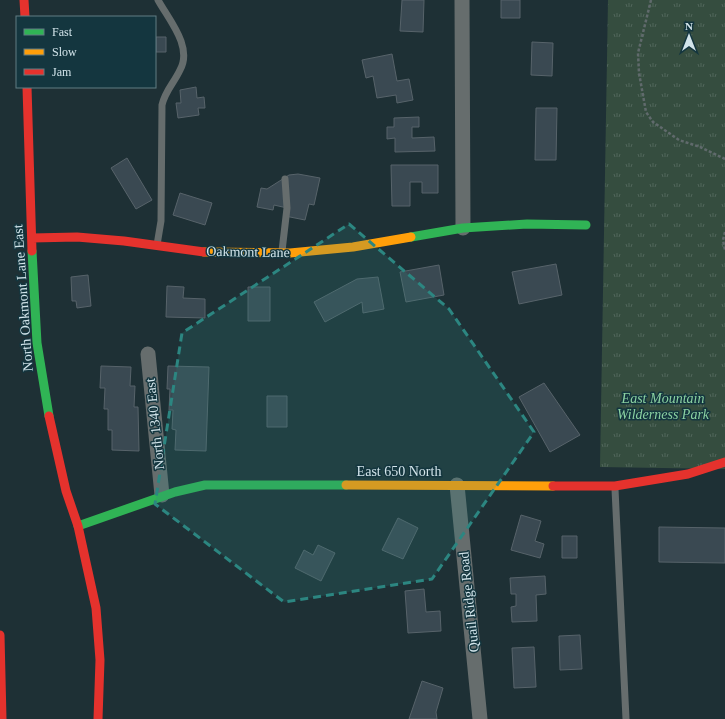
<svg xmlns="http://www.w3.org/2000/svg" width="725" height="719" viewBox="0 0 725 719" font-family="'Times New Roman',serif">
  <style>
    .park { fill: url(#park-tufts) }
    .building { fill: #3a4952; stroke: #57636a }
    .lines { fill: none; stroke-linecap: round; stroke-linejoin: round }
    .path { stroke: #606a6c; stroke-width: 2.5; stroke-dasharray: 3 2; stroke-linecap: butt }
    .lane { stroke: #666d6d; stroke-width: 7 }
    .street { stroke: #666d6d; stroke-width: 15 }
    .fast { stroke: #30b455; stroke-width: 9 }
    .slow { stroke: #ff9f0a; stroke-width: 9 }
    .jam { stroke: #e5322d; stroke-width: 9 }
    .marked { fill: #2c8681; fill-opacity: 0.2; stroke: #2c8681; stroke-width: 3; stroke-dasharray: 8 5; stroke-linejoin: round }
    .labels { text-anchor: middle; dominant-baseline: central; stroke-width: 3; stroke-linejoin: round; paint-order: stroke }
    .street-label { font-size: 14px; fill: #d2e4ea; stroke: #14363f }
    .park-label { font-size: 14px; font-style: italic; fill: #8bd1a1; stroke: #14363f }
  </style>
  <defs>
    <pattern id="park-tufts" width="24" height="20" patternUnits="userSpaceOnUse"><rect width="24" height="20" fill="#354d3f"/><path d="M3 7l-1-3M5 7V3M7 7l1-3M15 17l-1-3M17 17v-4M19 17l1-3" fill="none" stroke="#51665b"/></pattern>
  </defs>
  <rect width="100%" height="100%" fill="#1e3035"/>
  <!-- park -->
  <path class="park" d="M608 0H725V469L600 467Z"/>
  <!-- building -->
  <path class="building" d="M402 0H424L423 32 400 31Z
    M501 0H520V18H501Z
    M156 37H166V52H156Z
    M532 42 553 43 552 76 531 75Z
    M392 54 397 81 409 79 413 100 397 103 396 95 377 98 373 76 366 78 362 60Z
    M196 87 197 98 204 97 205 108H198L199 115 178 118 176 103H181L180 90Z
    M536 108H557L556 160H535Z
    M419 117V127H412V138L434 137 435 151 395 152V138L387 139V127H394V118Z
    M127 158 152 200 136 209 111 168Z
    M391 165H438V193H422V182H410V206H392Z
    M298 174 320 178 314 205 309 204 305 220 285 216 287 208 274 205 273 210 257 207 261 188 267 189 289 175Z
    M180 193 212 203 205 225 173 215Z
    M556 264 562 295 519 304 512 272Z
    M439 265 444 295 406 302 400 272Z
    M88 275 91 306 77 308 76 301H72L71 277Z
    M378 277 384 309 363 313 362 302 325 322 314 302 357 279Z
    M167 286 184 287 183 298 205 299V318L166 317Z
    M248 287H270V321H248Z
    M101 366 131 367 130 386H135L134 407H138L139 451 112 450V430H108V409H104L105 388H100Z
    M168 366 209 367 206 451 175 450 176 430 172 429 173 410H169L170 389H167Z
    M544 383 580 435 550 452 519 397Z
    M267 396H287V427H267Z
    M521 515 541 521 535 541 544 544 540 558 511 550Z
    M398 518 418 528 403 559 382 550Z
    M659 527 725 528V563L659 562Z
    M562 536H577V558H562Z
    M318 545 335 553 321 581 295 568 304 550 313 555Z
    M545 576 546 594 536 595 537 621 512 622 511 607 516 606V594H511L510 578Z
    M424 589 426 612 440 611 441 631 408 633 405 591Z
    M580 635 582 669 560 670 559 636Z
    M534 647 536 687 514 688 512 648Z
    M422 681 443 688 436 712 437 719H409Z"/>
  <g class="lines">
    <!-- path -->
    <path class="path" d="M651 0 638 53 639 73 646 112 653 122 679 140 700 147 725 159
      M725 232 723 240 725 250"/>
    <!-- lane -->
    <path class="lane" d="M157 245 161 221 162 105C165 91 174 83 180 70 193 47 169 20 158 0
      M282 251 287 208 285 179
      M615 489 626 719"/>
    <!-- street -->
    <path class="street" d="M462 0 463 228
      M148 354 162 495
      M457 485 480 719"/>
    <!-- fast -->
    <path class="fast" d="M411 237 463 228 527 224 586 225
      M32 251 37 343 49 416
      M78 526 175 492 205 485H346"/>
    <!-- slow -->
    <path class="slow" d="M204 252 290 253 353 247 411 237
      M346 485 553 486"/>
    <!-- jam -->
    <path class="jam" d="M24 0 25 17
      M27 87 32 251
      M32 238 77 237 124 241 204 252
      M49 416 66 491 78 526 96 608 100 660 98 719
      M553 486H615L688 474 725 462
      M0 635 2 719"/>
  </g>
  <!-- marked area -->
  <path class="marked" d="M349 224 449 309 534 432 432 579 284 602 155 504 182 333Z"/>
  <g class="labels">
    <!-- street labels -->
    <g class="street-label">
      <text transform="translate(248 252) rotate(1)">Oakmont Lane</text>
      <text transform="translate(23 298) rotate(-94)">North Oakmont Lane East</text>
      <text transform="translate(155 424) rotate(-96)">North 1340 East</text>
      <text x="399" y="471">East 650 North</text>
      <text transform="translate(469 602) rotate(-96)">Quail Ridge Road</text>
    </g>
    <!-- park labels -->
    <g class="park-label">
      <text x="663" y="398">East Mountain<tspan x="663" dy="16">Wilderness Park</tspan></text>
    </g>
  </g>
  <!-- legend -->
  <rect x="16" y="16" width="140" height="72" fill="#14363f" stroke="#607c83"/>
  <rect x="24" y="29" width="20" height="6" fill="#30b455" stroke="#607c83"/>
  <text x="52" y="36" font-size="12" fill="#d2e4ea">Fast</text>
  <rect x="24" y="49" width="20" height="6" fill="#ff9f0a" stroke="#607c83"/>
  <text x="52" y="56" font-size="12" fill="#d2e4ea">Slow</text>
  <rect x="24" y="69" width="20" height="6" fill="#e5322d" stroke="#607c83"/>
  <text x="52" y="76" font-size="12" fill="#d2e4ea">Jam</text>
  <!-- north arrow -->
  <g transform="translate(689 36)" stroke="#14363f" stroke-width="3" paint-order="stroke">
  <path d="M0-3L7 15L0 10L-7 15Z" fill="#d2e4ea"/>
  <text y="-6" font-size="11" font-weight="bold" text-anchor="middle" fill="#d2e4ea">N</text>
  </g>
</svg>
